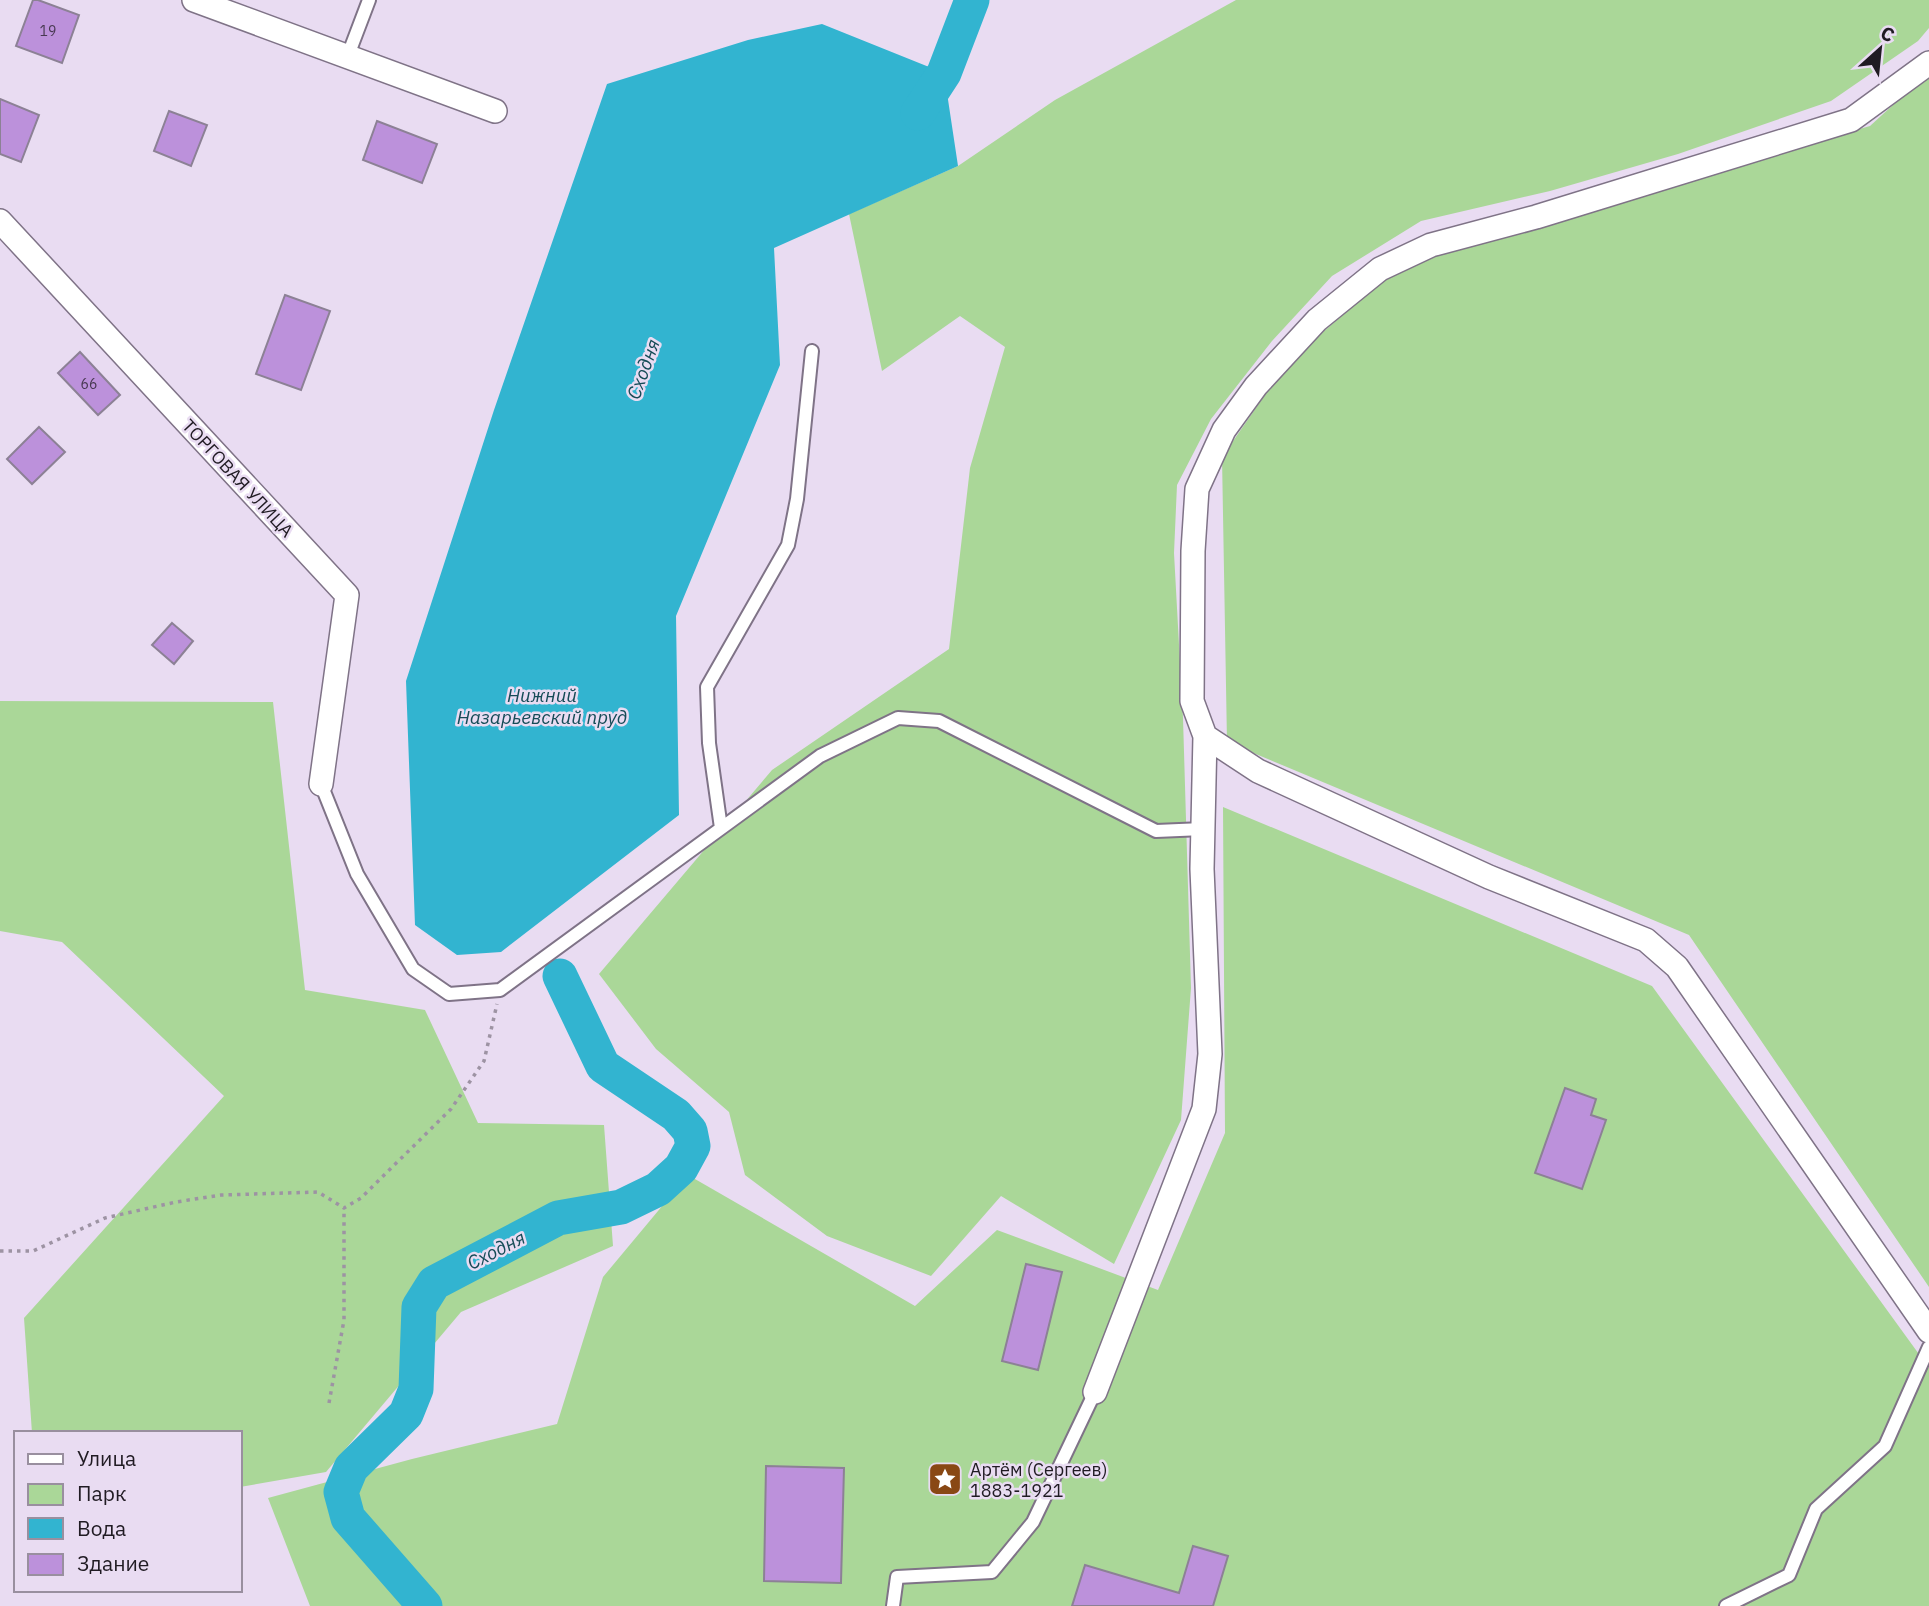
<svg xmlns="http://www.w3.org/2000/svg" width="1929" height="1606" viewBox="0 0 1929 1606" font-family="'IBM Plex Sans',sans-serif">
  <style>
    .green { fill: #aad798 }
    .water { fill: #32b4d0 }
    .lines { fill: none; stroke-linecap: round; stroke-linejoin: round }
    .river { stroke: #32b4d0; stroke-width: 35 }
    .building { fill: #bc91db; stroke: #8c8195; stroke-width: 2 }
    .lane-casing { stroke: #7f7387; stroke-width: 16 }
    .street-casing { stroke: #7f7387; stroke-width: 26 }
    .path { stroke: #9d93a3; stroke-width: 3.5; stroke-dasharray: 3.5 5; stroke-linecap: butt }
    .lane { stroke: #fff; stroke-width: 12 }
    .street { stroke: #fff; stroke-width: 23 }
    .labels { text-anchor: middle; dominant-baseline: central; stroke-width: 5; stroke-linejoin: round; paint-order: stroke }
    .number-label { font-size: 14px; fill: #473851 }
    .street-label { font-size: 18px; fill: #201b23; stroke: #e9dcf2 }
    .poi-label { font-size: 18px; fill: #201b23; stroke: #e9dcf2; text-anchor: start }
    .water-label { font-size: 19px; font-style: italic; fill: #154b57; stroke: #e9dcf2 }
  </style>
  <rect width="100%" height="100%" fill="#e9dcf2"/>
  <!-- green -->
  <path class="green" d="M1236 0H1929V28L1918 41 1831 101 1678 154 1550 191 1421 221 1332 276 1272 341 1211 419 1177 485 1174 553 1183 718 1191 988 1181 1120 1114 1264 1001 1196 931 1276 827 1236 745 1175 729 1112 656 1049 599 974 772 770 949 649 970 468 1005 347 960 316 882 371 849 214 958 166 1055 100Z
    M1929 72V1287L1689 935 1227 742 1222 457 1287 363 1409 258 1870 126Z
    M0 701 273 702 305 990 425 1010 478 1123 604 1125 613 1246 461 1312 326 1472 240 1487V1433H32L24 1318 224 1096 62 942 0 931Z
    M1223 807 1652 986 1929 1368V1606H310L268 1498 412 1459 557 1424 603 1277 688 1175 915 1306 997 1230 1158 1290 1225 1133Z"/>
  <!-- water -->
  <path class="water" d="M822 24 944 73 958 166 774 248 780 365 676 616 679 815 501 952 457 955 415 925 406 681 494 410 607 84 748 40Z"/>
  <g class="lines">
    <!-- river -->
    <path class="river" d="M918 113 944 73 972 0
      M425 1606 348 1518 341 1492 351 1468 406 1414 416 1389 419 1307 434 1283 558 1218 621 1207 658 1189 681 1168 693 1146 690 1131 676 1115 603 1066 560 976"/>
  </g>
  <!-- building -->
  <path class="building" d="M33 0H38L79 15 62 63 16 46Z
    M0 99 39 115 21 162 0 154Z
    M169 111 207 125 191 166 154 151Z
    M377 121 437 144 422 183 363 160Z
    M285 295 330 311 301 390 256 374Z
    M80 352 120 395 98 415 58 373Z
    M39 427 65 452 32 484 7 459Z
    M172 623 193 641 174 664 152 645Z
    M1565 1088 1596 1099 1591 1115 1606 1120 1582 1189 1535 1173Z
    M1026 1264 1062 1272 1038 1370 1002 1361Z
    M766 1466 844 1468 841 1583 764 1581Z
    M1193 1546 1228 1556 1213 1606H1072L1085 1565 1179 1593Z"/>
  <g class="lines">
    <!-- lane casing -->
    <g class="lane-casing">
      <path id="lane" d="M347 58 369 0
        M321 784 357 874 413 969 449 994 500 990 820 756 898 718 939 721 1156 831 1203 829
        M721 828 709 743 707 687 788 545 797 499 812 351
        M893 1606 897 1577 992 1572 1033 1522 1095 1392
        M1726 1606 1789 1575 1816 1509 1885 1446 1929 1347"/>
    </g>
    <!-- street casing -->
    <g class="street-casing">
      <path id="street" d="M194 0 495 111
        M0 221 347 595 321 784
        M1205 736 1258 771 1489 877 1646 940 1677 967 1929 1331
        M1095 1392 1204 1109 1210 1054 1202 869 1205 736 1192 701 1193 551 1197 489 1224 430 1256 386 1317 320 1380 269 1431 245 1536 217 1851 120 1929 63"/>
    </g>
    <!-- path -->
    <path class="path" d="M0 1251H33L105 1218 176 1202 221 1195 318 1192 344 1208 361 1198 451 1109 484 1061 497 1004
      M329 1403 344 1320V1208"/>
    <!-- lane -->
    <use href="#lane" class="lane"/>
    <!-- street -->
    <use href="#street" class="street"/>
  </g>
  <!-- icons -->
  <defs>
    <g id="sight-square" transform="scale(1.75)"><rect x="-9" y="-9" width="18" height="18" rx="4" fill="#894815" stroke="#e9dcf2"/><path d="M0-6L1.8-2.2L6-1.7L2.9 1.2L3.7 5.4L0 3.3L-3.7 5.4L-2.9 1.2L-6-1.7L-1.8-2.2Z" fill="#fff"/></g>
  </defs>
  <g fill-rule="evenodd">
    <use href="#sight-square" x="945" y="1479"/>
  </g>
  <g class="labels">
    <!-- number labels -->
    <g class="number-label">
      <text x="48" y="31">19</text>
      <text x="89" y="384">66</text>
    </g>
    <!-- street labels -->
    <g class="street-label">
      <text transform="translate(238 478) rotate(47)">ТОРГОВАЯ УЛИЦА</text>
    </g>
    <!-- poi labels -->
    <g class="poi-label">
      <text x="970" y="1469">Артём (Сергеев)<tspan x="970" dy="21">1883-1921</tspan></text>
    </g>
    <!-- water labels -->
    <g class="water-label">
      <text transform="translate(643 369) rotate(-70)">Сходня</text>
      <text x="542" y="695">Нижний<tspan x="542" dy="22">Назарьевский пруд</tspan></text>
      <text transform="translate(496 1250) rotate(-27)">Сходня</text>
    </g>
  </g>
  <!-- legend -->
  <rect x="14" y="1431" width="228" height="161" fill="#e9dcf2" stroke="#998f9f" stroke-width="2"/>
  <rect x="28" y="1454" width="35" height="10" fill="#ffffff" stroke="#998f9f" stroke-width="2"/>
  <text x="77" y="1466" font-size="21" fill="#201b23">Улица</text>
  <rect x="28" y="1484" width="35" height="21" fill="#aad798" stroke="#998f9f" stroke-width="2"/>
  <text x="77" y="1501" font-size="21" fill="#201b23">Парк</text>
  <rect x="28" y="1518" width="35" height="21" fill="#32b4d0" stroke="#998f9f" stroke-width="2"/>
  <text x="77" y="1536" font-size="21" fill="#201b23">Вода</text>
  <rect x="28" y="1554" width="35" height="21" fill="#bc91db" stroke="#998f9f" stroke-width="2"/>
  <text x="77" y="1571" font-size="21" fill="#201b23">Здание</text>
  <!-- north arrow -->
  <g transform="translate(1880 49) rotate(27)" stroke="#e9dcf2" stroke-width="5" paint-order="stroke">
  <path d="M0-5L12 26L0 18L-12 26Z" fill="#201b23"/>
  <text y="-10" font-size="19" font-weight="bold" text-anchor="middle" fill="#201b23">С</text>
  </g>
</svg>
